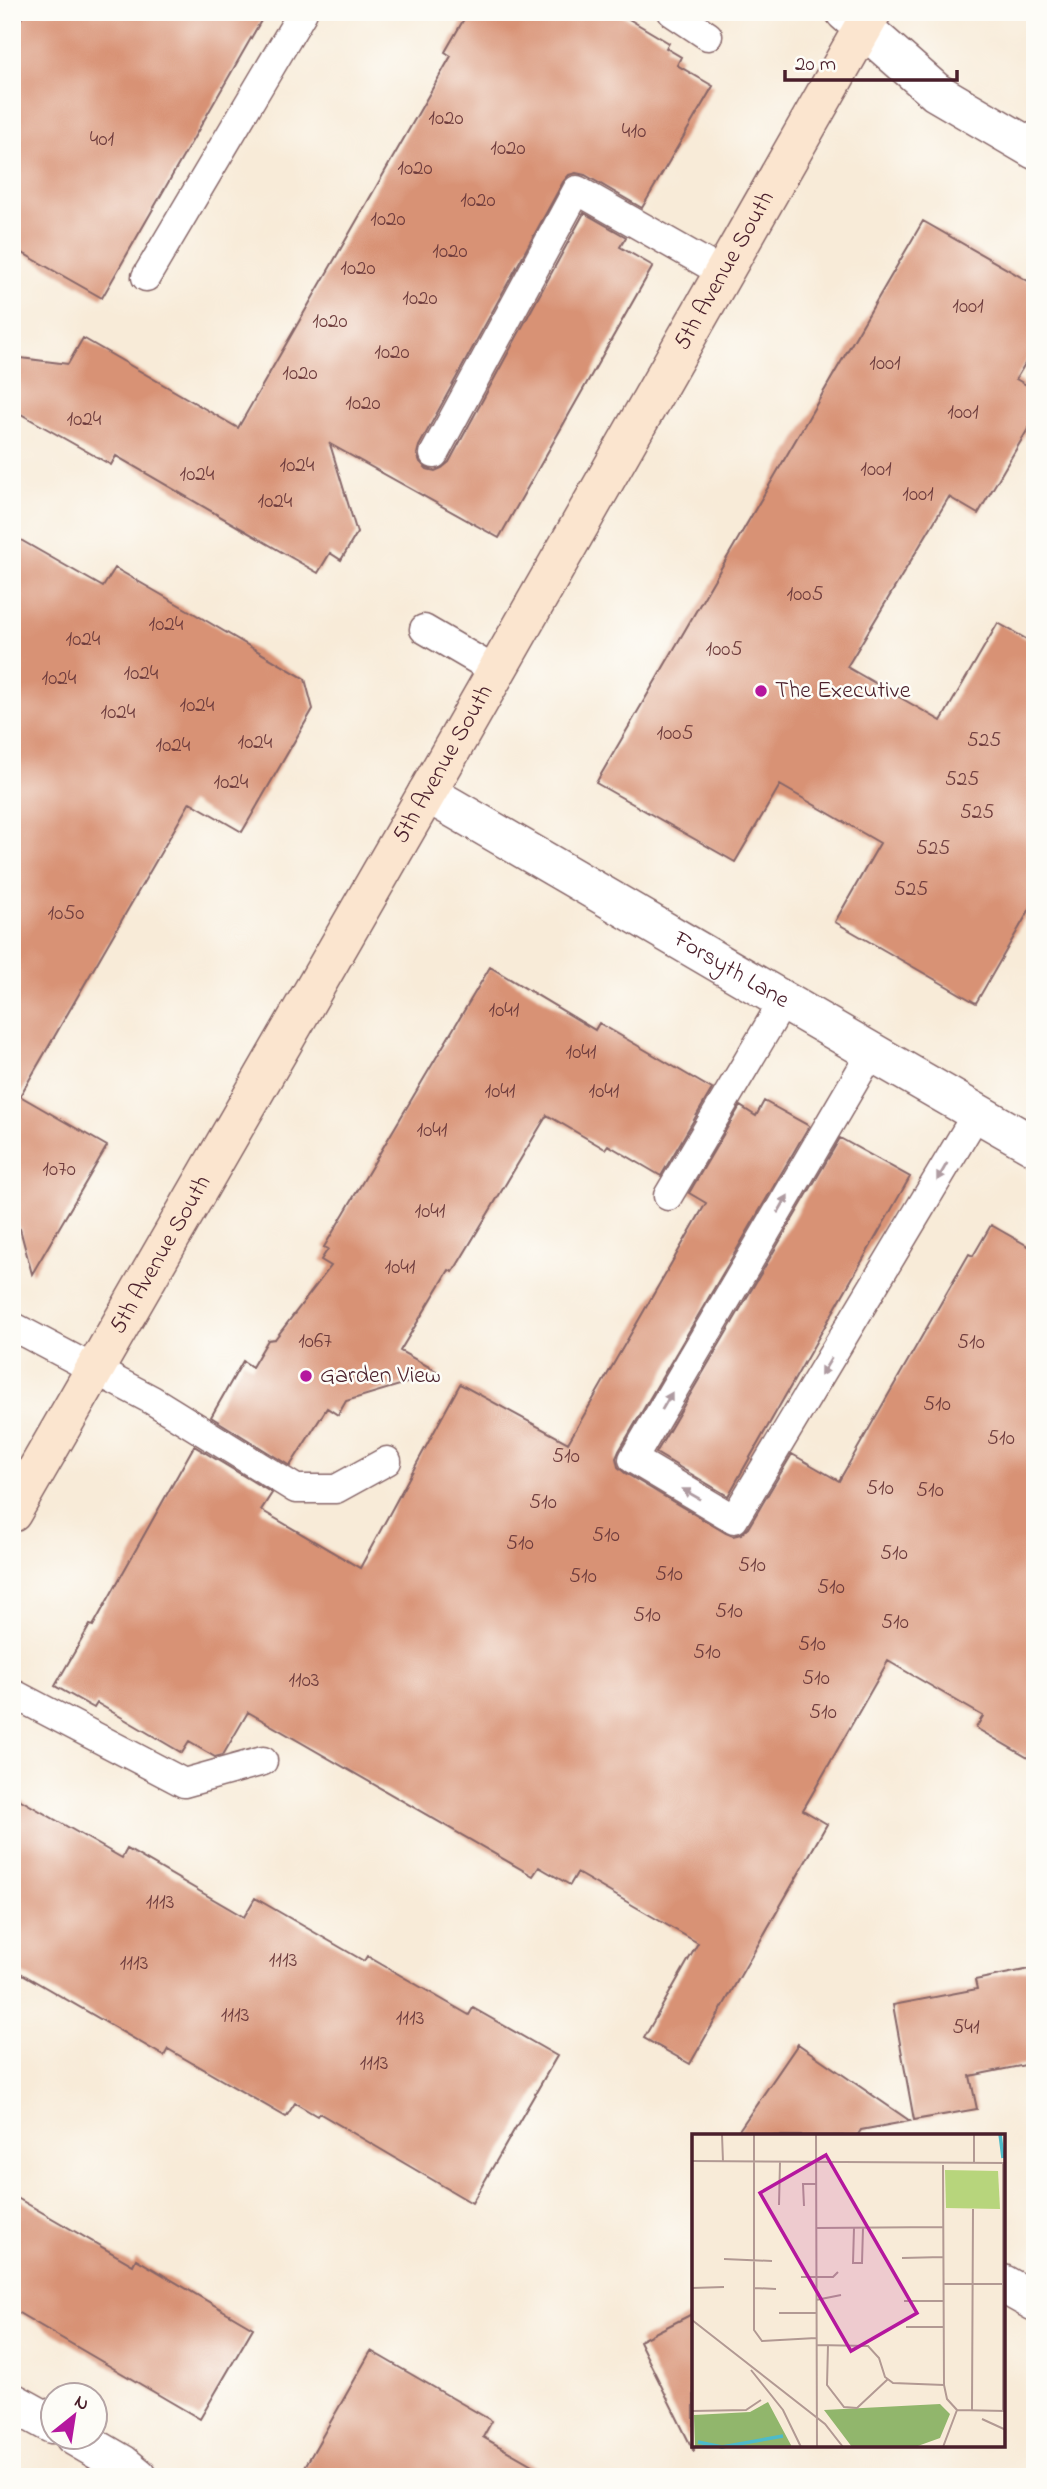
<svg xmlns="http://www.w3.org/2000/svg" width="1047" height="2489" viewBox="0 0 1047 2489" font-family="'Indie Flower',sans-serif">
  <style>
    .building { fill: #d89274 }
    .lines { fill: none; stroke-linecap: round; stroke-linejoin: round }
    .service-casing { stroke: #876668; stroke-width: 31 }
    .minor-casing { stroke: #876668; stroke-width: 41 }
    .secondary-casing { stroke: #876668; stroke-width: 41 }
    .service { stroke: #fff; stroke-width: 28 }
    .minor { stroke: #fff; stroke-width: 38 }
    .secondary { stroke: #fbe5cf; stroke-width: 38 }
    .oneway { fill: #ae9aa0 }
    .poi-dot { fill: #b5179e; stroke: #fdfcf7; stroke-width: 2.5 }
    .labels { text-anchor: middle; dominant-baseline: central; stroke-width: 5; stroke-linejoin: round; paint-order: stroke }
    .number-label { font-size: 21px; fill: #6e3c3d }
    .street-label { font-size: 24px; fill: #4a1f2b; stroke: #fdfcf7 }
    .poi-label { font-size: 24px; fill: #4a1f2b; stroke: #fdfcf7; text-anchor: start }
    .inset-river { fill: none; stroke: #4ebbc9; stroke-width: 3.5 }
    .inset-road { fill: none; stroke: #b29993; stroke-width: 2 }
    .view { fill: #b5179e; fill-opacity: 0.15; stroke: #b5179e; stroke-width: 3.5 }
    .inset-edge { fill: none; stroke: #4a1f2b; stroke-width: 3.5 }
  </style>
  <rect width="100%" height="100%" fill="#fdfcf7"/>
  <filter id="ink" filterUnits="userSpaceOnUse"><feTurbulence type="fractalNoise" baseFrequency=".0143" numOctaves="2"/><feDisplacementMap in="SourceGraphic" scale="14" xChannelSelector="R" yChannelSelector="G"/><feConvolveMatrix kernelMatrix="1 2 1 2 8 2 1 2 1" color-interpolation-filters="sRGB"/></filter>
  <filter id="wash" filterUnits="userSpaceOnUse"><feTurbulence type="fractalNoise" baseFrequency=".00686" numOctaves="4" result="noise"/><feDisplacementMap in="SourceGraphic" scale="28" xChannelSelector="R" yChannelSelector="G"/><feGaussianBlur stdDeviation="1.57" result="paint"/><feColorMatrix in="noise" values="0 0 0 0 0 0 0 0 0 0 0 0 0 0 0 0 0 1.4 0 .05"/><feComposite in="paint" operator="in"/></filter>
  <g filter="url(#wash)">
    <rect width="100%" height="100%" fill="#f8ebd8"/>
    <g id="blocks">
      <!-- building -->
      <path class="building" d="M25 12H266L102 298 12 247V34Z
        M468 12H617L669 43 666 48 681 57 677 65 713 86 642 208 585 175 576 173 569 175 563 182 419 446 417 454 420 462 427 469 435 471 442 468 449 462 584 213 626 237 620 247 653 266 499 538 330 444 357 533 341 560 330 553 318 573 116 456 111 465 12 409V357L68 364 83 338 238 428 451 56 445 52Z
        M923 221 1035 285V347L1016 379 1035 390V417L978 514 949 497 847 667 941 721 998 623 1035 644V900L976 1003 835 922 880 843 780 785 735 862 596 783Z
        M12 535 103 587 115 568 193 613 305 679 313 709 242 832 190 802 20 1096 107 1146 32 1274 20 1229 12 1224Z
        M490 967 595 1030 599 1023 712 1089 661 1176 608 1145 605 1149 547 1115 453 1272 449 1270 400 1351 440 1373 346 1401 338 1415 327 1408 290 1466 211 1417 243 1361 252 1367 268 1340 275 1339 331 1266 321 1260 328 1249 324 1247Z
        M764 1101 809 1126 619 1451 616 1458 618 1467 625 1473 726 1533 733 1536 741 1534 748 1528 792 1454 839 1481 969 1254 973 1256 991 1225 1035 1250V1762L976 1728 983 1716 888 1661 803 1810 827 1824 690 2064 644 2038 698 1943 577 1873 570 1885 539 1867 533 1876 248 1712 223 1755 215 1757 189 1742 182 1753 97 1703 94 1708 55 1686 90 1625 93 1626 194 1446 272 1493 261 1510 360 1568 460 1384 568 1443 706 1203 689 1193 740 1106 756 1116Z
        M840 1138 910 1177 728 1496 656 1453Z
        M12 1795 122 1858 127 1849 244 1917 255 1898 364 1961 367 1956 469 2015 473 2008 557 2056 472 2203 319 2113 317 2116 295 2103 286 2117 168 2049 164 2056 12 1968Z
        M1035 1968V2063L970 2076 977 2109 914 2120 893 2005 977 1989 975 1980Z
        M798 2044 910 2121 861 2130 857 2136H735Z
        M12 2195 133 2265 136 2259 253 2328 200 2419 12 2309Z
        M694 2313V2452L639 2341Z
        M371 2351 492 2421 483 2437 553 2477H299Z"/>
    </g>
  </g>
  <g filter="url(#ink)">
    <use href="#blocks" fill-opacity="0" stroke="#876668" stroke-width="2"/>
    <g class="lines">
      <!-- service casing -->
      <g class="service-casing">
        <path id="service" d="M672 12 708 36
          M146 277 303 12
          M434 454 577 190 723 273
          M424 629 496 671
          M871 1053 633 1459 734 1519 977 1113
          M668 1196 784 1000
          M12 1326 152 1400 296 1489H336L387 1461
          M12 1693 184 1783 263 1761"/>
      </g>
      <!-- minor casing -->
      <g class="minor-casing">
        <g id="minor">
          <path d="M845 12 936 92 1035 150"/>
          <path id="s1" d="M427 793C630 910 831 1030 1035 1146"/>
          <path d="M1003 2284 1035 2302"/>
          <path d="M12 2402 52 2424"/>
          <path d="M74 2436 122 2464 138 2477"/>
        </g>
      </g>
      <!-- secondary casing -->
      <g class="secondary-casing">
        <g id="secondary">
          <path id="s2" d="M12 1513 427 793 872 12"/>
        </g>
      </g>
      <!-- service -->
      <use href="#service" class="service"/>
      <!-- minor -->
      <use href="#minor" class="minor"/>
      <!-- secondary -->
      <use href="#secondary" class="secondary"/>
    </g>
    <!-- one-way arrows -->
    <defs><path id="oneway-solid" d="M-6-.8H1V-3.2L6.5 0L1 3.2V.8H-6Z" transform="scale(1.75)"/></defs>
    <g class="oneway">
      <use href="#oneway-solid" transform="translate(942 1172) rotate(120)"/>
      <use href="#oneway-solid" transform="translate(783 1204) rotate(-60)"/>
      <use href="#oneway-solid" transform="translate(826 1367) rotate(121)"/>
      <use href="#oneway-solid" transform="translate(667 1401) rotate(-60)"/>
      <use href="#oneway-solid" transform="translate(691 1494) rotate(-150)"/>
    </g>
  </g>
  <!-- markers -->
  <g class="poi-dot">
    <circle cx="761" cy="691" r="7"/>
    <circle cx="306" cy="1376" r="7"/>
  </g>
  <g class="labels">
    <!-- number labels -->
    <g class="number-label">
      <text x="446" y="119">1020</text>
      <text x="634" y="132">410</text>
      <text x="102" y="140">401</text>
      <text x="508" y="149">1020</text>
      <text x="415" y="169">1020</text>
      <text x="478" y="201">1020</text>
      <text x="388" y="220">1020</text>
      <text x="450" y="252">1020</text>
      <text x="358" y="269">1020</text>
      <text x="420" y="299">1020</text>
      <text x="968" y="307">1001</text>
      <text x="330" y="322">1020</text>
      <text x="392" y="353">1020</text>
      <text x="885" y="364">1001</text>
      <text x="300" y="374">1020</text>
      <text x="363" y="404">1020</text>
      <text x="963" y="413">1001</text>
      <text x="84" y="420">1024</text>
      <text x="297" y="466">1024</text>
      <text x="876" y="470">1001</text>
      <text x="197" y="475">1024</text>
      <text x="918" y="495">1001</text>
      <text x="275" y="502">1024</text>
      <text x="805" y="595">1005</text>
      <text x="166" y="625">1024</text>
      <text x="83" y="640">1024</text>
      <text x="724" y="650">1005</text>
      <text x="141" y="674">1024</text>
      <text x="59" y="679">1024</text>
      <text x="197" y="706">1024</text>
      <text x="118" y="713">1024</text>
      <text x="675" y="734">1005</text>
      <text x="984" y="741">525</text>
      <text x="255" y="743">1024</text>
      <text x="173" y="746">1024</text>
      <text x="962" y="780">525</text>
      <text x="231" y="783">1024</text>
      <text x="977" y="813">525</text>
      <text x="933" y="849">525</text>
      <text x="911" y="890">525</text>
      <text x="66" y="914">1050</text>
      <text x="504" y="1011">1041</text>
      <text x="581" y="1053">1041</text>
      <text x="500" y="1092">1041</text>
      <text x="604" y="1092">1041</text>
      <text x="432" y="1131">1041</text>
      <text x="59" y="1170">1070</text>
      <text x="430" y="1212">1041</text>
      <text x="400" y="1268">1041</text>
      <text x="315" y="1342">1067</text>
      <text x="971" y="1343">510</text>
      <text x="937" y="1405">510</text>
      <text x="1001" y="1439">510</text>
      <text x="566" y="1457">510</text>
      <text x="880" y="1489">510</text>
      <text x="930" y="1491">510</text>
      <text x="543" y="1503">510</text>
      <text x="606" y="1536">510</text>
      <text x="520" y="1544">510</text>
      <text x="894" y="1554">510</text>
      <text x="752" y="1566">510</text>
      <text x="669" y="1575">510</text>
      <text x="583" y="1577">510</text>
      <text x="831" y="1588">510</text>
      <text x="729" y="1612">510</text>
      <text x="647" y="1616">510</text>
      <text x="895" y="1623">510</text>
      <text x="812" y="1645">510</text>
      <text x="707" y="1653">510</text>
      <text x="816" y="1679">510</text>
      <text x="304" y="1681">1103</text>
      <text x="823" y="1713">510</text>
      <text x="160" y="1903">1113</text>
      <text x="283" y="1961">1113</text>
      <text x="134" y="1964">1113</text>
      <text x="235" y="2016">1113</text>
      <text x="410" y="2019">1113</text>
      <text x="966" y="2028">541</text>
      <text x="374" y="2064">1113</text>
    </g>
    <!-- street labels -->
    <g class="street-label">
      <text stroke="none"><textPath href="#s2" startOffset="1432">5th Avenue South</textPath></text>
      <text stroke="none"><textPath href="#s2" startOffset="864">5th Avenue South</textPath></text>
      <text stroke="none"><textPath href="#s1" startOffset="352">Forsyth Lane</textPath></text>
      <text stroke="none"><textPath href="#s2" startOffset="298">5th Avenue South</textPath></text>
    </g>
    <!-- poi labels -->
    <g class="poi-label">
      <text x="775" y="691">The Executive</text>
      <text x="320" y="1376">Garden View</text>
    </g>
  </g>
  <!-- overview -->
  <g transform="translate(692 2134)">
    <rect width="313" height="313" fill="#f8ebd8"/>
    <path d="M253 36 306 37 308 75 254 74Z" fill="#b7d57c"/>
    <path d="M76 268 100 313H3L2 281 58 278ZM248 270 258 280 248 304 223 313H160L132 276Z" fill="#91b66c"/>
    <path class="inset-river" d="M308 0 311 24M6 308 30 313 91 302"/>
    <path class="inset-road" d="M30 0 31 28M62 0V196L70 207 124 204M124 0 125 313M282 0V30M0 27 314 29M251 31 252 251 255 265 265 276M87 71 88 28M112 72 111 50H124M124 94 251 93M162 94 161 129H170L171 94M210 124 251 123M32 125 80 127M109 143H141L146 138M251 150H314M0 154 32 153M62 154 84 155M124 166 149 161M212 167H251M87 179H124M0 186 133 290 151 313M214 193H251M125 211 176 212 187 224 193 243 201 249 252 251M136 211 135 251 152 273 165 274 196 245M59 236 91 276 109 313M265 276 314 277M280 276 281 75M0 277 54 276 69 266M311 277V29M290 285 314 296M251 313 265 276"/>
    <path class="view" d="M134 21 225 179 159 217 68 59Z"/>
    <rect width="313" height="313" class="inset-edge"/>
  </g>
  <!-- margin -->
  <rect width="1047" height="2489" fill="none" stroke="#fdfcf7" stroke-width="42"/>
  <!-- north arrow -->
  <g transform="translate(74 2416) rotate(30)"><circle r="33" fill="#fdfcf7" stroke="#b5a4a5" stroke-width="2"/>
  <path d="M0-5L12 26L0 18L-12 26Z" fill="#b5179e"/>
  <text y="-10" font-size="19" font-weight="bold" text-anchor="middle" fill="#4a1f2b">N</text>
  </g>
  <!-- scale -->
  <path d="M785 70v10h172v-10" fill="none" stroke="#4a1f2b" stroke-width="3.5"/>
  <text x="795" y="70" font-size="21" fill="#4a1f2b" stroke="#fdfcf7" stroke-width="5" paint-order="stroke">20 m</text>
</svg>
